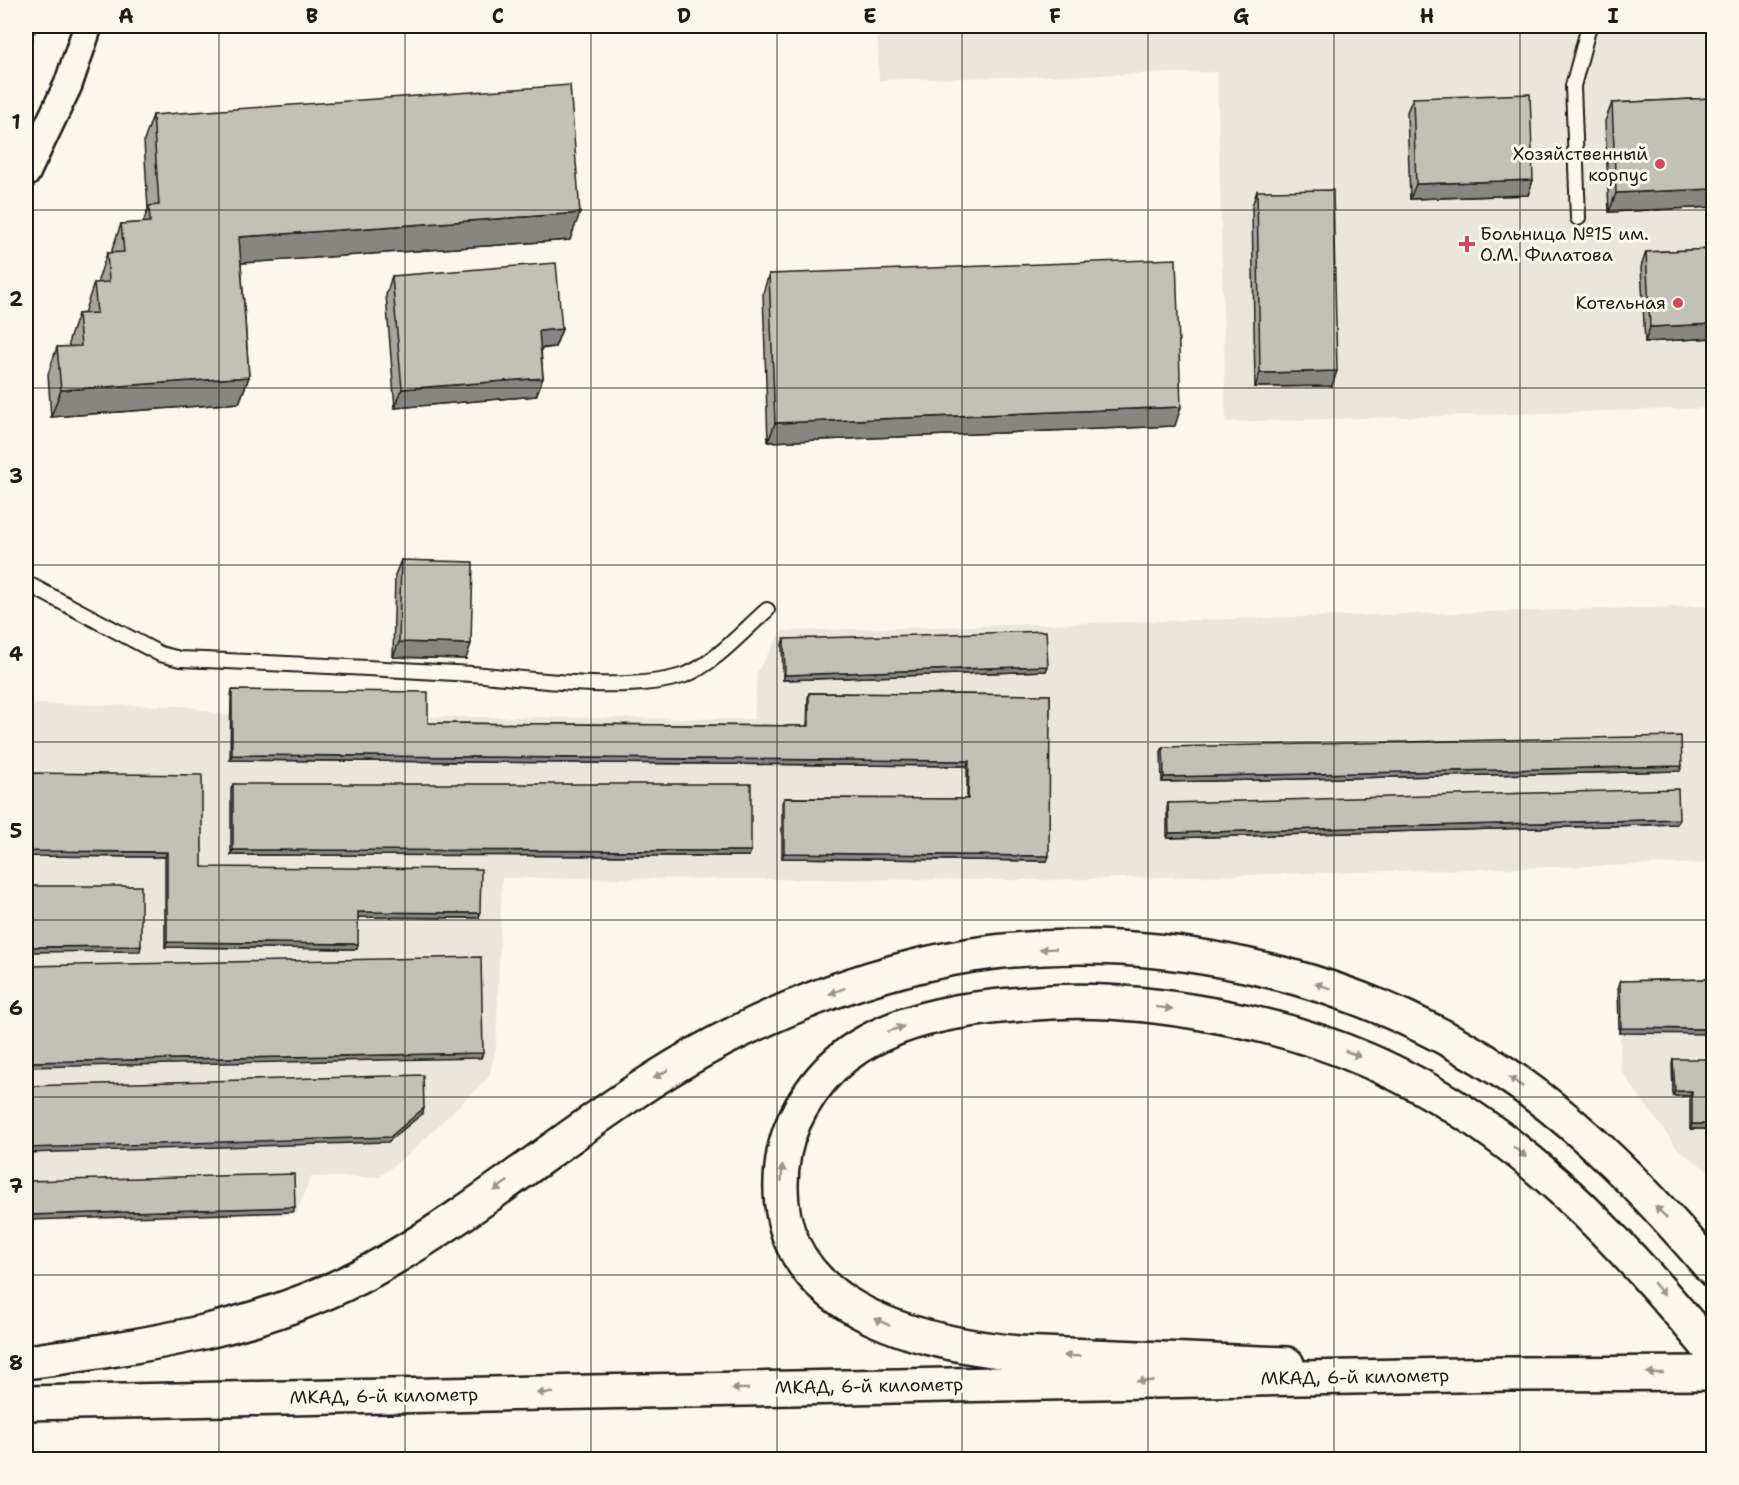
<svg xmlns="http://www.w3.org/2000/svg" width="1739" height="1485" viewBox="0 0 1739 1485" font-family="'Shantell Sans',sans-serif">
  <style>
    .built { fill: #eae6dc }
    .lines { fill: none; stroke-linecap: round; stroke-linejoin: round }
    .service-casing { stroke: #1c1c1c; stroke-width: 18 }
    .minor-casing { stroke: #1c1c1c; stroke-width: 32 }
    .secondary-casing { stroke: #1c1c1c; stroke-width: 38 }
    .trunk-casing { stroke: #1c1c1c; stroke-width: 38 }
    .path { stroke: #1c1c1c; stroke-width: 4; stroke-dasharray: 1.5 4.5; stroke-linecap: butt }
    .service { stroke: #fbf7ec; stroke-width: 14 }
    .minor { stroke: #fbf7ec; stroke-width: 27 }
    .secondary { stroke: #fbf7ec; stroke-width: 33 }
    .trunk { stroke: #fbf7ec; stroke-width: 33 }
    .wall { fill: #a8a59e; stroke: #1c1c1c; stroke-width: 1.5 }
    .shaded-wall { fill: #888681; stroke: #1c1c1c; stroke-width: 1.5 }
    .building { fill: #c3c0b8; stroke: #1c1c1c; stroke-width: 1.5 }
    .oneway { fill: #97948e }
    .grid { fill: none; stroke: #1c1c1c; stroke-width: 1.5; stroke-opacity: 0.55 }
    .poi-dot { fill: #d1495b; stroke: #fbf7ec; stroke-width: 2 }
    .labels { text-anchor: middle; dominant-baseline: central; stroke-width: 6; stroke-linejoin: round; paint-order: stroke }
    .poi-label { font-size: 18px; fill: #1c1c1c; stroke: #fbf7ec; text-anchor: end }
    .street-label { font-size: 18px; fill: #1c1c1c; stroke: #fbf7ec }
    .neatline { fill: none; stroke: #1c1c1c; stroke-width: 2 }
    .grid-label { font-size: 20px; text-anchor: middle; font-weight: bold; fill: #1c1c1c }
  </style>
  <rect width="100%" height="100%" fill="#fbf7ec"/>
  <filter id="ink" filterUnits="userSpaceOnUse"><feTurbulence type="fractalNoise" baseFrequency=".0167" numOctaves="2"/><feDisplacementMap in="SourceGraphic" scale="12" xChannelSelector="R" yChannelSelector="G"/><feConvolveMatrix kernelMatrix="1 2 1 2 8 2 1 2 1" color-interpolation-filters="sRGB"/></filter>
  <g filter="url(#ink)">
    <!-- built -->
    <path class="built" d="M877 26H1713V408L1226 422 1217 72 879 80Z
      M1713 606V863L1047 880 502 878 496 1048 489 1077 409 1154 379 1177H311L296 1214 26 1221V704L186 706 223 715 754 719 757 672 782 631Z
      M1713 981V1175L1677 1148 1621 1071 1618 986Z"/>
    <g class="lines">
      <!-- service casing -->
      <g class="service-casing">
        <path id="service" d="M1578 218 1573 86 1589 26
          M26 583 160 654 180 659C277 663 374 668 472 674 533 679 627 694 685 675 713 665 744 630 767 610"/>
      </g>
      <!-- minor casing -->
      <g class="minor-casing">
        <path id="minor" d="M26 173 68 85 88 26"/>
      </g>
      <!-- secondary casing -->
      <g class="secondary-casing">
        <path id="secondary" d="M26 1362C145 1346 264 1329 372 1270 500 1200 606 1096 738 1032 811 996 891 968 972 955 1152 928 1347 971 1500 1070 1581 1123 1651 1197 1714 1271
          M1287 1364 1018 1353C901 1341 758 1301 784 1153 792 1112 822 1069 858 1047 914 1012 987 1006 1051 1002 1105 999 1159 1005 1213 1015 1442 1055 1571 1181 1714 1354"/>
      </g>
      <!-- trunk casing -->
      <g class="trunk-casing">
        <path id="trunk" d="M26 1403 1508 1374 1714 1373"/>
      </g>
      <!-- path -->
      <path class="path" d="M26 56 36 26"/>
      <!-- service -->
      <use href="#service" class="service"/>
      <!-- minor -->
      <use href="#minor" class="minor"/>
      <!-- secondary -->
      <use href="#secondary" class="secondary"/>
      <!-- trunk -->
      <use href="#trunk" class="trunk"/>
    </g>
    <!-- wall -->
    <path class="wall" d="M1413 98 1533 180 1528 195 1410 199 1407 112Z
      M1713 98V207L1609 212 1605 121 1612 103Z
      M153 115 570 240 241 263 249 377 239 403 51 417 48 374 57 347H69V340L78 314 85 313V310L94 283H98V280L107 253H112V250L121 224 143 223 148 209 144 141Z
      M1257 191 1332 386 1255 387 1252 206Z
      M1713 249V338L1645 342 1641 267 1646 252Z
      M769 274 1175 426 768 442 763 293Z
      M392 276 562 329 555 347 541 349 543 378 536 396 395 408 386 295Z
      M401 560 466 659 393 657 395 575Z
      M784 639 1048 666 1046 671 783 680 782 644Z
      M232 690 428 723 807 726 808 698 809 693 1050 695 1047 861 782 858V803L784 798 967 799V766L230 760 231 695Z
      M1163 747 1680 771 1162 782 1161 752Z
      M26 773 202 867 480 913 479 918 358 917 357 949 165 947V857L26 856Z
      M233 784 751 851 749 856 231 855V789Z
      M1168 803 1677 824 1167 838V808Z
      M1713 979 1619 1033 1618 986 1620 981Z
      M1673 1059 1713 1129H1690V1096H1673L1672 1064Z"/>
    <!-- shaded-wall -->
    <path class="shaded-wall" d="M1533 180 1528 195 1410 199 1416 184Z
      M1713 189V207L1609 212 1616 193Z
      M580 213 570 240 229 264 239 237Z
      M1713 324V338L1645 342 1650 327Z
      M562 329 555 347 532 349 539 331Z
      M1337 371 1332 386 1255 387 1260 373Z
      M249 377 239 403 51 417 61 390Z
      M543 378 536 396 395 408 402 389Z
      M1181 407 1175 426 768 442 775 423Z
      M399 642 471 644 466 659 393 657Z
      M1048 666 1046 671 783 680 785 675Z
      M232 755 969 761 967 766 230 760Z
      M1682 766 1680 771 1162 782 1164 777Z
      M1679 819 1677 824 1167 838 1169 833Z
      M233 850 751 851 749 856 231 855Z
      M26 851 167 852 165 857 26 856Z
      M784 853 1049 856 1047 861 782 858Z
      M358 912 480 913 479 918 357 917Z
      M167 942 358 944 357 949 165 947Z
      M141 946 140 951 26 952V947Z
      M1621 1028 1713 1029V1034L1619 1033Z
      M483 1053 481 1058 26 1067V1062Z
      M1675 1091H1692L1690 1096H1673Z
      M424 1108 423 1113 388 1142 26 1153V1148Z
      M1692 1124H1713V1129H1690Z
      M295 1207 293 1212 26 1220V1215Z"/>
    <!-- building -->
    <path class="building" d="M570 85 580 213 239 237 249 377 61 390 57 347 81 346 78 314 97 313 94 283 109 282 107 253 124 252 121 224 150 222 149 206 159 205 153 115Z
      M1530 94 1533 180 1416 184 1413 98Z
      M1713 98V189L1616 193 1612 103Z
      M1333 190 1337 371 1260 373 1257 191Z
      M1713 249V324L1650 327 1646 252Z
      M1176 259 1181 407 775 423 769 274Z
      M556 263 562 329 539 331 543 378 402 389 392 276Z
      M401 560 473 562 471 644 399 642Z
      M1046 631 1048 666 785 675 784 639Z
      M232 690 428 692V723L809 726V693L1050 695 1049 856 784 853V798L968 799 969 761 232 755Z
      M1681 736 1682 766 1164 777 1163 747Z
      M26 773 202 775V867L481 869 480 913 358 912V944L167 942V852L26 851Z
      M233 784H751V851L233 850Z
      M1678 789 1679 819 1169 833 1168 803Z
      M26 886H141V946L26 947Z
      M481 957 483 1053 26 1062V966Z
      M1713 979V1029L1621 1028 1620 981Z
      M1673 1059H1713V1124H1692V1091H1675Z
      M423 1075 424 1108 390 1137 26 1148V1086Z
      M294 1174 295 1207 26 1215V1181Z"/>
    <!-- one-way arrows -->
    <defs><path id="oneway-solid" d="M-6-.8H1V-3.2L6.5 0L1 3.2V.8H-6Z" transform="scale(1.5)"/></defs>
    <g class="oneway">
      <use href="#oneway-solid" transform="translate(1048 949) rotate(177)"/>
      <use href="#oneway-solid" transform="translate(1323 986) rotate(-162)"/>
      <use href="#oneway-solid" transform="translate(837 991) rotate(159)"/>
      <use href="#oneway-solid" transform="translate(1164 1008) rotate(7)"/>
      <use href="#oneway-solid" transform="translate(896 1029) rotate(-19)"/>
      <use href="#oneway-solid" transform="translate(1353 1054) rotate(22)"/>
      <use href="#oneway-solid" transform="translate(661 1074) rotate(149)"/>
      <use href="#oneway-solid" transform="translate(1516 1082) rotate(-144)"/>
      <use href="#oneway-solid" transform="translate(1520 1152) rotate(39)"/>
      <use href="#oneway-solid" transform="translate(782 1173) rotate(-85)"/>
      <use href="#oneway-solid" transform="translate(501 1186) rotate(144)"/>
      <use href="#oneway-solid" transform="translate(1661 1212) rotate(-134)"/>
      <use href="#oneway-solid" transform="translate(1659 1289) rotate(50)"/>
      <use href="#oneway-solid" transform="translate(882 1322) rotate(-155)"/>
      <use href="#oneway-solid" transform="translate(1072 1356) rotate(-178)"/>
      <use href="#oneway-solid" transform="translate(1655 1373) rotate(180)"/>
      <use href="#oneway-solid" transform="translate(1145 1381) rotate(179)"/>
      <use href="#oneway-solid" transform="translate(740 1389) rotate(179)"/>
      <use href="#oneway-solid" transform="translate(545 1393) rotate(179)"/>
    </g>
  </g>
  <!-- grid -->
  <path class="grid" d="M219 26V1460M405 26V1460M591 26V1460M777 26V1460M962 26V1460M1148 26V1460M1334 26V1460M1520 26V1460M26 210H1714M26 388H1714M26 565H1714M26 742H1714M26 920H1714M26 1097H1714M26 1275H1714"/>
  <!-- markers -->
  <g class="poi-dot">
    <circle cx="1660" cy="164" r="6"/>
    <path d="M1464 235h6v6h6v6h-6v6h-6v-6h-6v-6h6z"/>
    <circle cx="1678" cy="303" r="6"/>
  </g>
  <g class="labels">
    <!-- poi labels -->
    <g class="poi-label">
      <text x="1648" y="154">Хозяйственный<tspan x="1648" dy="21">корпус</tspan></text>
      <text x="1480" y="234" text-anchor="start">Больница №15 им.<tspan x="1480" dy="21">О.М. Филатова</tspan></text>
      <text x="1666" y="303">Котельная</text>
    </g>
    <!-- street labels -->
    <g class="street-label">
      <text transform="translate(1355 1377) rotate(-1)">МКАД, 6-й километр</text>
      <text transform="translate(869 1386) rotate(-1)">МКАД, 6-й километр</text>
      <text transform="translate(384 1396) rotate(-1)">МКАД, 6-й километр</text>
    </g>
  </g>
  <!-- margin -->
  <rect width="1739" height="1485" fill="none" stroke="#fbf7ec" stroke-width="66"/>
  <rect x="33" y="33" width="1673" height="1419" class="neatline"/>
  <g class="grid-label">
    <text x="126" y="23">A</text>
    <text x="312" y="23">B</text>
    <text x="498" y="23">C</text>
    <text x="684" y="23">D</text>
    <text x="870" y="23">E</text>
    <text x="1055" y="23">F</text>
    <text x="1241" y="23">G</text>
    <text x="1427" y="23">H</text>
    <text x="1613" y="23">I</text>
    <text x="16" y="129">1</text>
    <text x="16" y="306">2</text>
    <text x="16" y="483">3</text>
    <text x="16" y="661">4</text>
    <text x="16" y="838">5</text>
    <text x="16" y="1015">6</text>
    <text x="16" y="1193">7</text>
    <text x="16" y="1370">8</text>
  </g>
</svg>
